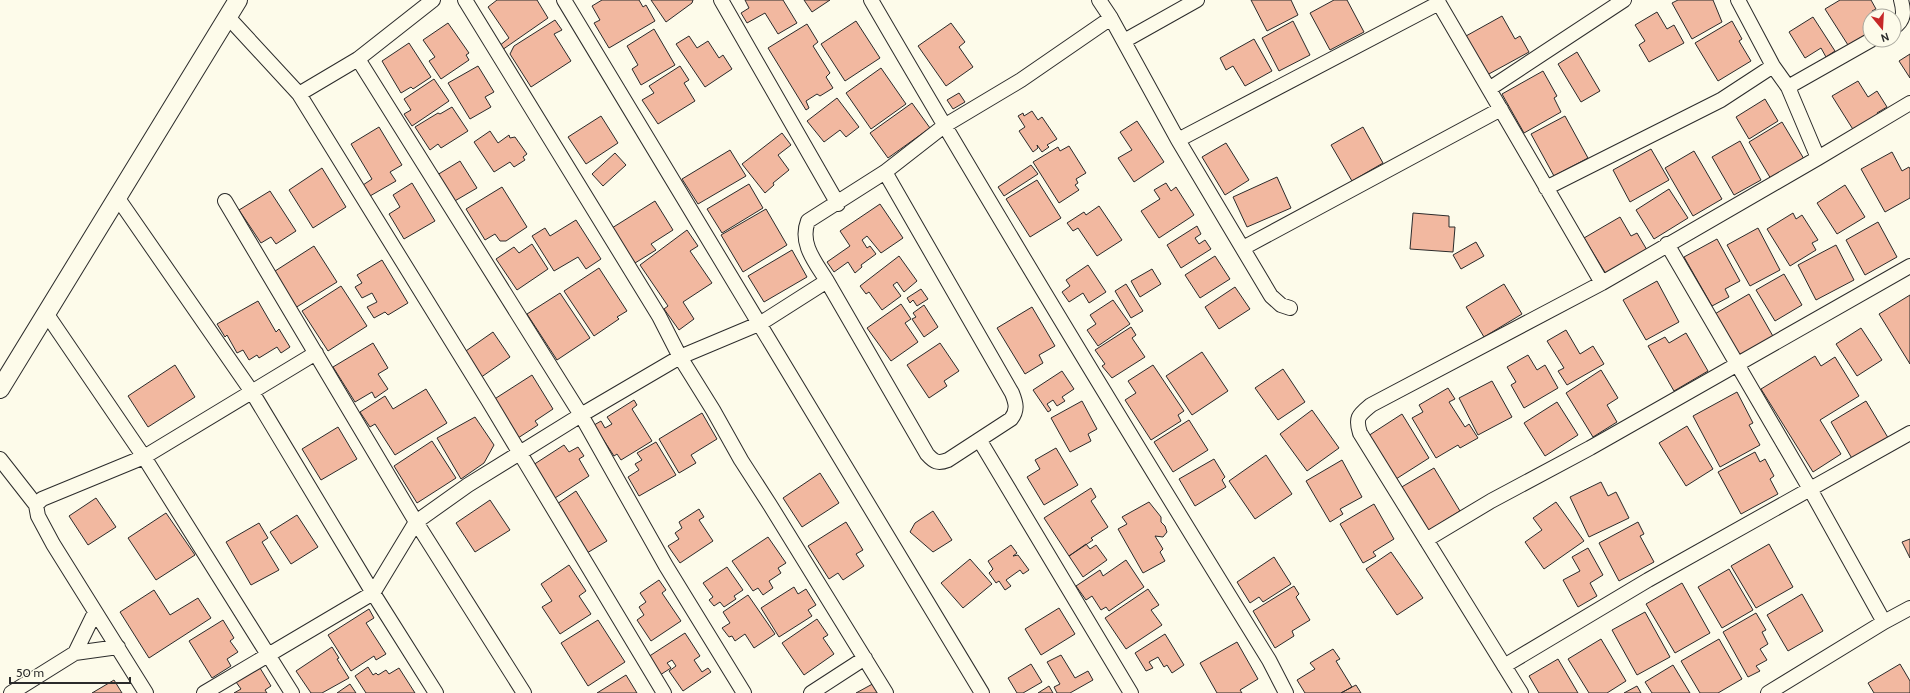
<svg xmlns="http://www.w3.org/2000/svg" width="1910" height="693" viewBox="0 0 1910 693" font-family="Cabin,sans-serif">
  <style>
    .building { fill: #f2b8a0; stroke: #2b2b2b }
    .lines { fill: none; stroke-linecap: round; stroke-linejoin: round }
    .minor-casing { stroke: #2b2b2b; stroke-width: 16 }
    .tertiary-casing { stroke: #2b2b2b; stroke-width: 20 }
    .minor { stroke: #fdfbea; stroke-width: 14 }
    .tertiary { stroke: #fdfbea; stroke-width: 18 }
  </style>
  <rect width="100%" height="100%" fill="#fdfbea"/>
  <!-- building -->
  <path class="building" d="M497 0H537L548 18 502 50 499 46 509 38 488 7Z
    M602 0H639L643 7 646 5 655 21 609 48 594 23 600 20 592 6Z
    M651 0H693L692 3 666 22Z
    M745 0H783L797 23 778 34 765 13 747 23 741 13 749 8Z
    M804 0H830L812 12Z
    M1251 0H1291L1298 15 1267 31Z
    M1334 0H1347L1364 32 1330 50 1310 13Z
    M1678 0H1713L1722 22 1692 39 1672 3Z
    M1840 0H1871L1876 9 1872 11 1875 16H1870L1868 22 1870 32 1848 45 1825 9Z
    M1657 12 1667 29 1674 25 1684 43 1649 62 1639 45 1645 41 1635 25Z
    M1502 16 1515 39 1520 36 1529 52 1487 75 1466 36Z
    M1813 17 1835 51 1826 57 1821 48 1805 58 1789 32Z
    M555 20 562 30 554 34 571 61 531 87 510 54 514 46Z
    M856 21 880 58 845 81 821 44Z
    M1293 21 1310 55 1279 71 1262 38Z
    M1732 21 1742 39 1739 41 1751 61 1718 81 1695 43Z
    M448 23 469 53 466 55 469 60 441 79 429 61 435 57 423 40Z
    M951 23 965 42 959 47 973 67 946 86 918 46Z
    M807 24 818 42 813 46 830 73 826 77 833 88 820 96 817 94 806 101 809 108 806 110 768 48Z
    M654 29 675 65 641 85 632 69 638 65 627 46Z
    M689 36 697 48 708 41 719 58 723 55 732 69 705 87 676 44Z
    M1254 39 1272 71 1245 86 1233 66 1226 70 1220 58Z
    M409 43 431 77 413 89 411 87 401 93 382 61Z
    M1577 52 1600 91 1581 102 1558 64Z
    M1910 54V78L1899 61Z
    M478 66 494 92 485 97 491 107 470 119 448 83Z
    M680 66 689 80 684 83 695 101 658 124 642 100 654 93 649 86Z
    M881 68 906 104 871 129 846 93Z
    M1543 71 1557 96 1554 98 1561 112 1524 133 1502 94Z
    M434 79 449 101 412 126 404 114 411 110 404 99Z
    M1858 81 1868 97 1877 91 1887 107 1877 113 1879 116 1854 131 1832 96Z
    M959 93 965 102 953 109 947 100Z
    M837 98 859 127 846 137 840 130 824 142 807 121Z
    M1765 99 1778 121 1749 139 1736 117Z
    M912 103 930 128 888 158 870 133Z
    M452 107 468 131 441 148 438 144 430 150 415 127 438 113 440 114Z
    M1032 111 1038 120 1042 117 1057 139 1047 145 1049 147 1042 152 1037 145 1038 148 1033 152 1019 131 1025 127 1018 116 1023 113 1024 116Z
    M601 116 618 143 586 164 568 137Z
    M1565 116 1588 158 1554 176 1531 134Z
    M1137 121 1164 162 1134 182 1118 158 1132 150 1120 132Z
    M1782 122 1804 159 1771 179 1749 142Z
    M379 127 402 165 390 172 396 181 370 196 363 185 372 179 351 144Z
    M1363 127 1383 163 1352 181 1331 145Z
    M490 131 498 143 509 135 510 138 515 137 527 154 523 157 525 160 514 167 510 162 494 172 474 142Z
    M782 133 791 145 778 155 789 170 773 183 774 185 765 193 742 164Z
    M1740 141 1761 180 1734 195 1712 157Z
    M1226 143 1249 180 1225 195 1202 157Z
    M1069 146 1086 173 1076 179 1078 183 1075 185 1079 190 1059 203 1033 162 1058 147 1060 151Z
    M1651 149 1669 180 1630 202 1613 170Z
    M730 150 746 176 698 204 682 179Z
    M1694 151 1722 199 1693 216 1665 168Z
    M1892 152 1902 171 1909 167 1910 169V198L1885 212 1861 169Z
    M615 153 626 165 603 186 592 174Z
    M460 161 477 188 453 202 437 175Z
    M1031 165 1038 174 1004 196 998 187Z
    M322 168 346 207 313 228 289 190Z
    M1277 177 1291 208 1247 227 1233 197Z
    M1037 180 1061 218 1030 237 1006 199Z
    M412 183 435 221 404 239 389 214 400 207 393 195Z
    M1166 183 1171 191 1176 187 1194 215 1159 238 1141 211 1160 199 1154 190Z
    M749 184 763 208 722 233 707 209Z
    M1845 185 1865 217 1837 234 1817 203Z
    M502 187 527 227 506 241H500L495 234 485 240 466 209Z
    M1669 189 1688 218 1654 239 1636 210Z
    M270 191 296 231 276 244 271 237 261 243 239 210Z
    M655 201 673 230 651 244 656 250 635 263 612 228Z
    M880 204 903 238 881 253 867 236 862 240 867 248 870 246 876 254 861 265 862 267 855 273 848 262 834 272 827 262 850 246 840 231Z
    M1099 206 1122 240 1097 256 1078 228 1073 231 1067 223 1084 212 1086 215Z
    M766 209 787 245 743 272 721 235Z
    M1413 213 1449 216V227H1455L1453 252 1410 249Z
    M1793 213 1796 219 1802 215 1818 240 1812 243 1816 250 1790 266 1767 229Z
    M1620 217 1631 236 1637 233 1647 250 1606 274 1584 238Z
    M576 220 601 259 586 269 578 257 554 271 532 236 545 228 550 236Z
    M1878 222 1897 257 1865 275 1846 240Z
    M1197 226 1201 234 1195 238 1199 244 1205 240 1211 249 1181 268 1167 245Z
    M1758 228 1780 270 1750 286 1727 245Z
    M687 230 698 246 690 251 712 283 683 302 694 319 679 330 664 309 668 306 640 265Z
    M1717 239 1740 281 1725 289 1729 297 1712 306 1684 257Z
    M1476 242 1484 256 1461 269 1453 255Z
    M532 244 548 269 517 290 496 259 514 247 519 253Z
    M1836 245 1854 280 1816 300 1798 265Z
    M314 246 337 282 295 308 272 273Z
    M792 250 807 277 764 302 748 276Z
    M899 256 917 281 904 292 897 282 893 285 901 296 882 310 869 292 866 294 860 286Z
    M1215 256 1230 279 1200 298 1185 275Z
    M382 260 408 303 388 315 385 312 374 318 367 307 377 302 372 293 362 298 355 287 362 283 357 275Z
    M1088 265 1106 292 1089 303 1083 293 1069 302 1062 292 1070 286 1066 280Z
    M599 268 627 311 617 317 619 319 594 336 564 291Z
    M1152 269 1161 284 1140 297 1131 281Z
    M1784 274 1802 305 1775 321 1756 290Z
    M1657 281 1679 322 1646 340 1623 300Z
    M1126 284 1143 311 1131 318 1115 291Z
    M1504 284 1522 314 1484 337 1466 307Z
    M341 286 367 326 328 351 302 311Z
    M1235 287 1250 309 1219 329 1205 307Z
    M921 289 928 299 917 306 913 300 910 303 907 298Z
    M560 293 590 338 557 360 527 314Z
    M1749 294 1774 338 1739 359 1713 315Z
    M1910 295V364L1879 314Z
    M1113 300 1130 324 1098 346 1087 330 1096 324 1090 315Z
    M258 301 276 332 279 329 290 347 281 353 277 347 259 358 257 355 249 360 243 350 237 353 227 335 225 337 217 324Z
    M901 304 911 319 905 323 918 342 891 361 867 328Z
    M924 305 938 327 924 337 912 319 916 317 913 313Z
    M1032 307 1055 346 1039 355 1043 363 1025 374 997 328Z
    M1131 327 1136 335 1132 338 1145 357 1112 378 1102 366 1105 364 1095 350Z
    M1861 328 1882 360 1857 376 1836 344Z
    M1566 330 1580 354 1593 346 1604 364 1567 385 1558 371 1564 368 1547 341Z
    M493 332 510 357 480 378 463 353Z
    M1686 333 1708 371 1674 391 1648 346 1665 337 1669 343Z
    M373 343 388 368 378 374 388 389 375 398 372 392 355 402 333 367Z
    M940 343 959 371 944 381 947 386 929 398 907 365Z
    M1202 352 1228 391 1192 415 1166 376Z
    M1528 355 1537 370 1545 365 1558 388 1524 408 1511 385 1516 382 1507 367Z
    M1815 356 1821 366 1835 357 1859 396 1820 420 1841 454 1813 472 1761 389Z
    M175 365 195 397 148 427 128 396Z
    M1153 365 1184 411 1178 415 1181 421 1151 440 1125 400 1136 393 1128 381Z
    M1283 369 1305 402 1278 420 1255 388Z
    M1601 370 1618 398 1607 405 1617 422 1593 437 1566 393Z
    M1062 371 1074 389 1062 397 1065 401 1057 406 1053 400 1047 404 1051 410 1048 412 1033 390Z
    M532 375 553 409 535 421 538 425 518 438 493 400Z
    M1492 381 1512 417 1478 435 1459 398Z
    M1448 388 1455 399 1449 402 1465 427 1469 424 1478 438 1460 448 1458 445 1436 458 1412 418 1423 412 1419 405Z
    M426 389 447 423 395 455 375 424 370 427 360 412 385 396 393 409Z
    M1737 392 1753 423 1749 425 1760 445 1720 467 1693 416Z
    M634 400 637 405 632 409 652 441 621 460 617 454 614 456 599 433 594 436 589 428 601 421 605 428 612 424 607 417Z
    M1082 401 1097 429 1088 434 1091 441 1070 452 1051 418Z
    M1866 401 1890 441 1854 462 1831 422Z
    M1557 402 1578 435 1545 456 1524 423Z
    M1312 410 1339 448 1307 471 1280 434Z
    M702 413 717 439 691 455 696 463 679 473 659 439Z
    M1402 414 1429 458 1396 479 1368 436Z
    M475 417 494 445 484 463 461 479 437 438Z
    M1189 420 1208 450 1173 472 1154 442Z
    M1687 426 1713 469 1686 486 1659 443Z
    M338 427 357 459 321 480 302 449Z
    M432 441 456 478 417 503 394 466Z
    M656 442 676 475 639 496 628 477 639 470 635 464 642 460 637 453Z
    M564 445 569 452 578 447 584 456 579 459 589 476 555 498 533 465Z
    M1056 448 1078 485 1044 505 1027 477 1040 469 1035 460Z
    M1755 452 1760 462 1765 459 1774 476 1770 479 1778 494 1741 514 1718 472Z
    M1266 455 1292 494 1255 519 1229 481Z
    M1214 459 1225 477 1222 480 1226 487 1195 506 1179 479Z
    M1342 460 1362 497 1340 509 1343 514 1330 522 1306 481Z
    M1434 468 1460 511 1426 532 1400 488Z
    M820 473 839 503 802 527 783 498Z
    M1601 482 1608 496 1616 492 1629 518 1589 537 1570 497Z
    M1091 488 1096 497 1091 501 1108 527 1091 538 1093 540 1069 556 1044 518Z
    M576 491 607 541 587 553 557 504Z
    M96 498 116 527 88 545 69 516Z
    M490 500 510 530 475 552 456 523Z
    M1149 502 1161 517V522L1165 526 1167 532 1163 537 1155 536 1163 549 1160 552 1165 561 1143 573 1118 529 1127 524 1122 517Z
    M1556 502 1584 541 1544 569 1525 542 1542 530 1533 518Z
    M1374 504 1394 539 1373 552 1376 556 1363 563 1340 524Z
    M699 509 704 517 699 520 713 541 680 563 668 546 679 539 675 533 682 528 679 522Z
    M933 511 952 540 933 552 910 532 915 523Z
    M166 513 195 555 156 580 128 538Z
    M297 515 318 547 291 564 270 532Z
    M846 522 863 550 856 554 864 566 843 580 838 573 829 579 808 546Z
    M1638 522 1644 534 1640 536 1654 562 1619 581 1599 543Z
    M259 523 268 538 262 542 279 570 251 585 226 542Z
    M768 537 786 563 778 568 781 573 769 581 773 588 763 595 758 588 753 591 732 561Z
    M1910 539V558L1902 542Z
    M1086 544 1090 549 1096 545 1107 560 1083 577 1069 556Z
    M1769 544 1793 587 1756 608 1731 566Z
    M1011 545 1017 553 1013 556 1018 555 1029 570 1023 574 1020 570 1006 580 1011 586 1005 590 999 581 996 583 989 573 993 569 988 561Z
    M1588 548 1603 575 1590 583 1597 596 1578 607 1563 580 1580 571 1572 557Z
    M1391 552 1423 598 1397 615 1366 569Z
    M1274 557 1291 584 1263 602 1259 597 1250 603 1237 582Z
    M970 559 992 584 963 608 941 583Z
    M1126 560 1144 587 1109 611 1106 607 1101 610 1092 596 1086 600 1076 586 1100 570 1103 576Z
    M569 565 586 591 579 596 591 614 560 634 542 607 552 601 541 584Z
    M727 567 743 590 734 596 736 599 724 607 720 602 714 606 709 600 713 597 703 583Z
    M1729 569 1753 610 1722 628 1698 587Z
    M659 580 666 590 662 593 681 621 651 641 637 620 644 615 639 607 646 602 640 593Z
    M1682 583 1710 633 1675 653 1646 604Z
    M1294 586 1299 594 1296 597 1310 620 1292 631 1294 636 1275 648 1253 611Z
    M794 587 798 594 806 589 816 605 808 610 812 616 779 637 761 608Z
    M1148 589 1159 605 1151 610 1162 625 1126 649 1105 618Z
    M154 590 170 615 198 598 211 618 149 658 120 612Z
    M1802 594 1823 631 1788 651 1767 615Z
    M748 595 775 634 754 648 745 634 735 641 732 636 729 637 722 628 730 623 723 612Z
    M1059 608 1075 634 1041 655 1025 629Z
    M369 609 374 618 366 623 386 654 376 660 374 656 351 671 328 635Z
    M1645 612 1670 657 1637 675 1612 630Z
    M1756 613 1766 630 1762 632 1768 644 1760 649 1767 660 1756 666 1760 671 1748 677 1723 632Z
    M817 619 828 635 823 638 834 654 804 675 782 643Z
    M223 620 234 638 230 641 238 652 227 659 231 666 212 678 189 641Z
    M598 620 625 662 588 686 561 643Z
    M685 633 700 656 694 660 702 672 708 668 711 672 683 691 669 671 676 666 672 660 667 663 671 668 660 675 648 657Z
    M1165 634 1184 665 1172 673 1167 665 1164 667 1158 657 1149 662 1153 668 1146 671 1135 653Z
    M1601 639 1626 681 1607 693H1589L1568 659Z
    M1719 639 1742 679 1718 693H1700L1681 661Z
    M1237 642 1258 679 1240 690 1242 693H1217L1200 663Z
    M332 647 339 658 337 659 349 678 322 693H311L296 671Z
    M1333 649 1340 659 1336 661 1352 687 1341 693H1305L1297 680 1315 669 1310 663Z
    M1061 655 1075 678 1088 671 1093 680 1070 693H1057L1054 687 1060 684 1047 662Z
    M1558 659 1578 693H1539L1529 676Z
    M1031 664 1042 682 1023 693H1017L1008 678Z
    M1900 664 1910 681V693H1874L1868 683Z
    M1673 665 1690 693H1652L1645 682Z
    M368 667 373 675 376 673 378 675 386 670 389 674 399 668 415 693H366L355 676Z
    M260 668 271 686 265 690 267 693H234L241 689 236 682Z
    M626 675 637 693H597Z
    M114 680 122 693H92Z
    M878 681 884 693H856Z
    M350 684 356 693H337Z
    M1356 685 1361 693H1341L1352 687Z
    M1049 686 1053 693H1038Z
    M1637 686 1641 693H1624Z"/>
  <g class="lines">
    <!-- minor casing -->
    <g class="minor-casing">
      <path id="minor" d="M465 0 659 316 680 357 713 410 741 460 770 505 886 693
        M564 0 982 693
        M721 0 838 204
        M871 0C1000 222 1134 442 1269 660L1286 693
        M1099 0 1111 18 1178 140 1271 296 1281 305 1290 308
        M1437 0 1602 283
        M1738 0 1773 66 1788 87 1818 158
        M227 16 299 94 488 400 664 693
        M1894 27C1905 20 1904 11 1901 0
        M1124 41 1197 0
        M358 59 581 415 666 566 744 693
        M1788 87 1871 40
        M1489 89 1624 0
        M299 94 358 59 433 0
        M1178 140 1439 3
        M1546 188 1721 100 1773 66
        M117 197 252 392 373 593 436 693
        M225 201 416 522 524 693
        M1667 244 1810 489 1884 622
        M1243 248 1501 109
        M827 281 927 454C934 462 938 464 948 460L1011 419C1018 410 1016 403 1012 393L885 172
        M46 313 144 457 292 693
        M980 441 1131 693
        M0 459 36 505 38 516 53 544 146 693
        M36 505 42 499 144 457 316 353
        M1426 540 1491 501 1590 448 1910 266
        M75 653 95 612
        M1504 666 1648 580 1910 433
        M11 693 75 653 118 647
        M204 693 373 593 416 522 468 485 581 415 680 357 761 323 827 281C816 263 799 244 808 221L885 172 944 126 1021 80 1111 18
        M811 693 865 658
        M1521 693 1360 433C1355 417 1359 415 1371 405L1602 283 1818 158 1910 103
        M1768 693 1884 622 1910 608"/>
    </g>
    <!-- tertiary casing -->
    <g class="tertiary-casing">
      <path id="tertiary" d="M0 389 238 0"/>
    </g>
    <!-- minor -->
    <use href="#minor" class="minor"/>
    <!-- tertiary -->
    <use href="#tertiary" class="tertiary"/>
  </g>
  <!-- north arrow -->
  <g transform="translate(1882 28) rotate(162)"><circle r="19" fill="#fdfbea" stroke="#a9a89e"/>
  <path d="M0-3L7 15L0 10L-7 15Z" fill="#c62828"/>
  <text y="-6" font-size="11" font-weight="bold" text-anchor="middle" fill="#2b2b2b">N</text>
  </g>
  <!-- scale -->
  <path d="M10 677v6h120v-6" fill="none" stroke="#2b2b2b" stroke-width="2"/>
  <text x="16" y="677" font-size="12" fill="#2b2b2b" stroke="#fdfbea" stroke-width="3" paint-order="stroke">50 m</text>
</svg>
